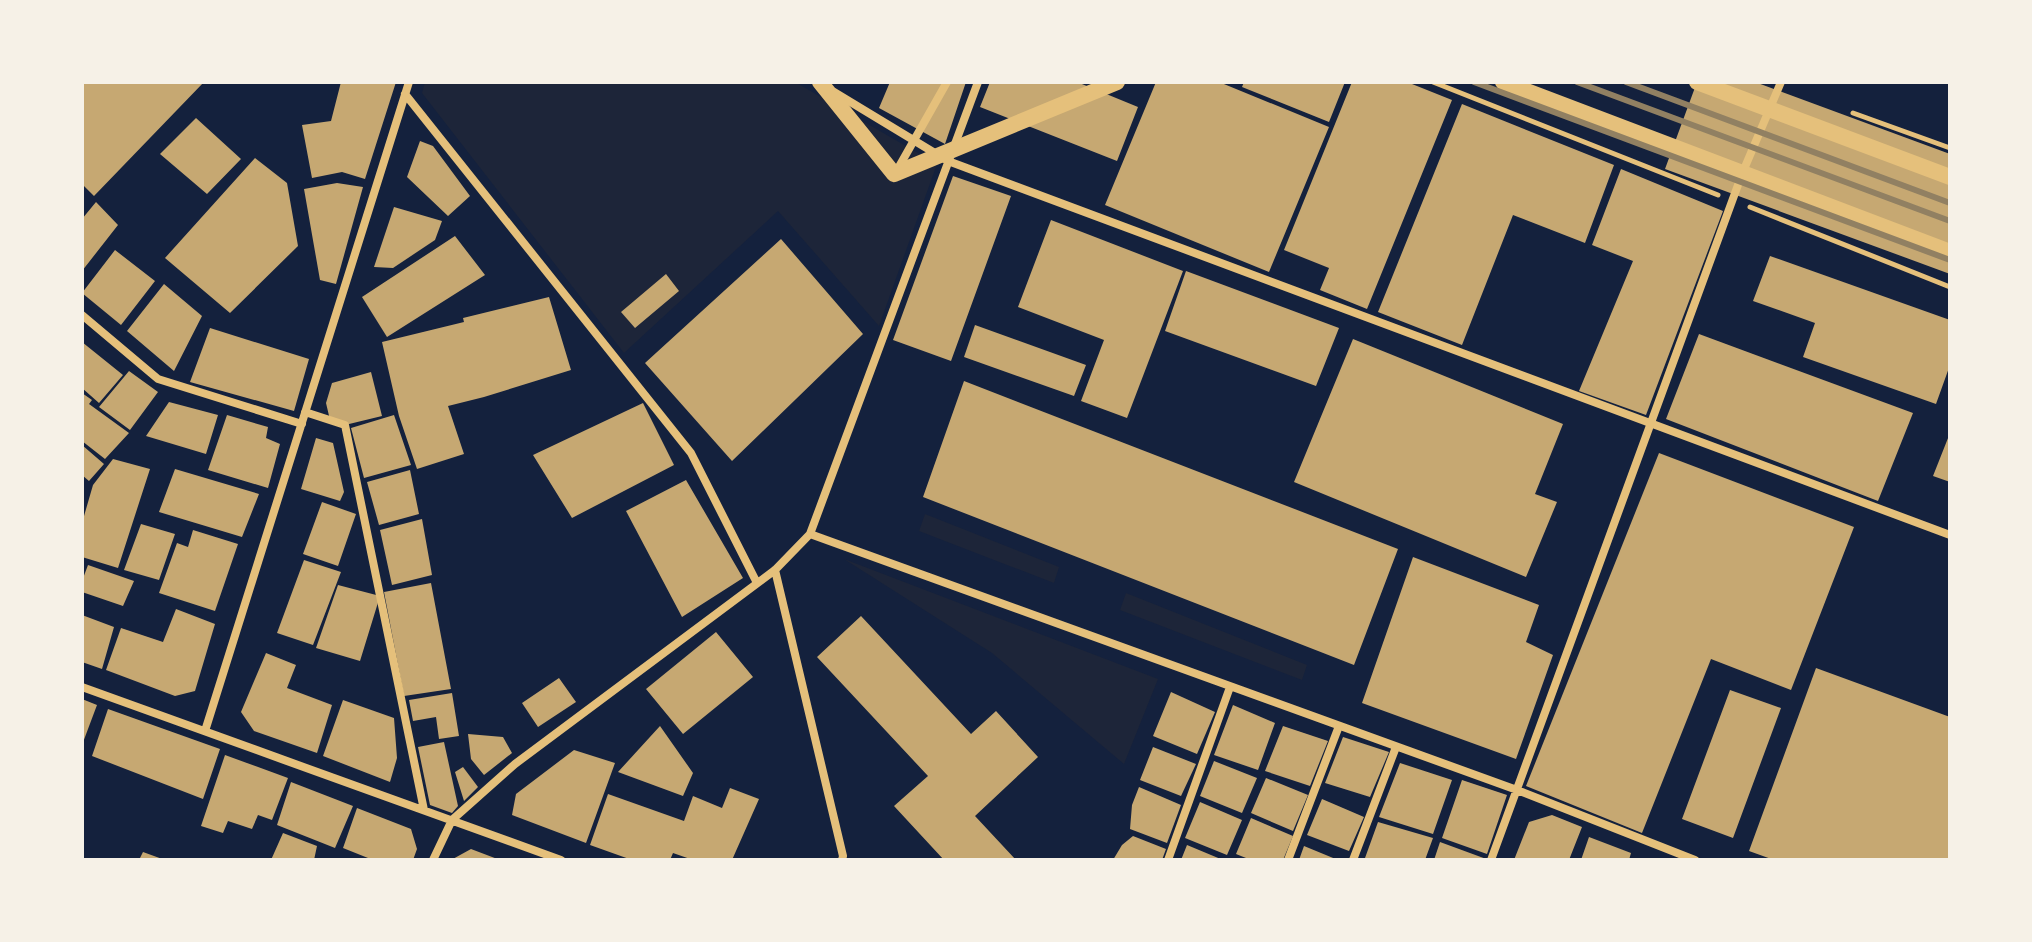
<svg xmlns="http://www.w3.org/2000/svg" width="2032" height="942" viewBox="0 0 2032 942" font-family="'DM Sans',sans-serif">
  <style>
    .green { fill: #1d2539 }
    .building { fill: #c6a872 }
    .lines { fill: none; stroke-linecap: round; stroke-linejoin: round }
    .path { stroke: #e5c07b; stroke-width: 5 }
    .minor { stroke: #e5c07b; stroke-width: 8 }
    .secondary { stroke: #e5c07b; stroke-width: 16 }
    .rail { stroke: #918062; stroke-width: 6 }
  </style>
  <rect width="100%" height="100%" fill="#14213d"/>
  <!-- green -->
  <path class="green" d="M425 82H795L937 164 879 326 778 211 624 353 422 93Z
    M925 514 1059 567 1054 583 919 531Z
    M844 559 1158 679 1124 764 992 653Z
    M1126 593 1307 665 1302 680 1120 610Z"/>
  <!-- building -->
  <path class="building" d="M82 82H204L94 196 82 184Z
    M341 82H396L365 179 342 172 312 178 302 125 331 121Z
    M890 82H966L945 144 879 108Z
    M990 82H1077L1138 107 1117 161 980 107Z
    M1156 82H1219L1329 127 1269 272 1105 205Z
    M1244 82H1345L1329 122 1242 87Z
    M1352 82H1407L1452 100 1367 309 1320 290 1329 268 1284 250Z
    M1697 82H1755L1950 154V274L1665 169Z
    M1462 104 1614 165 1585 243 1513 215 1462 345 1378 312Z
    M196 118 241 159 207 194 160 154Z
    M420 141 433 146 470 196 448 216 407 177Z
    M255 158 287 183 298 246 230 313 165 258Z
    M1621 169 1723 211 1646 415 1579 391 1633 261 1592 245Z
    M953 176 1011 196 951 361 893 340Z
    M337 183 363 187 336 284 320 280 304 189Z
    M96 202 118 225 82 271V219Z
    M394 207 442 221 435 240 393 268 374 267Z
    M1051 220 1183 271 1127 418 1081 401 1104 340 1018 307Z
    M455 236 485 275 387 337 362 297Z
    M781 239 863 334 732 461 645 363Z
    M115 250 155 281 121 325 82 293Z
    M1770 256 1950 320V365L1936 404 1803 357 1815 323 1753 301Z
    M1186 271 1339 328 1316 386 1165 331Z
    M666 274 679 291 635 328 621 312Z
    M164 284 202 316 174 371 127 331Z
    M549 297 571 370 484 397 448 406 464 454 417 469 399 416 382 342 464 322 463 318Z
    M975 325 1086 365 1074 396 964 357Z
    M210 328 309 359 294 411 190 382Z
    M1699 334 1913 413 1878 501 1666 419Z
    M1353 339 1563 424 1535 494 1557 502 1526 577 1294 482Z
    M82 342 123 375 99 403 82 388Z
    M129 371 158 392 130 430 99 407Z
    M371 372 382 416 345 425 330 420 326 403 332 383Z
    M964 381 1398 549 1354 665 923 497Z
    M82 393 92 400 89 404 129 433 105 459 82 441Z
    M169 402 218 415 206 454 146 436Z
    M643 403 674 465 572 518 533 455Z
    M227 415 268 427 266 438 280 444 268 488 208 470Z
    M394 415 411 465 364 478 351 428Z
    M1950 433V482L1933 476Z
    M316 438 333 443 344 492 340 501 301 489Z
    M82 445 104 464 89 481 82 475Z
    M1659 453 1854 527 1791 690 1711 659 1642 833 1526 786Z
    M113 459 150 469 118 568 82 557V523L93 485Z
    M175 469 259 494 242 537 159 512Z
    M410 470 419 514 379 525 367 482Z
    M686 480 743 578 682 617 626 511Z
    M322 502 356 514 338 566 303 554Z
    M422 519 432 575 392 585 380 530Z
    M141 524 175 534 159 580 124 570Z
    M193 530 238 544 215 611 159 593 177 543 188 547Z
    M1413 557 1539 605 1526 642 1553 655 1516 759 1362 703Z
    M304 560 341 572 313 645 277 633Z
    M88 565 134 581 123 606 82 592V581Z
    M431 583 451 689 404 696 384 592Z
    M338 585 380 596 360 661 316 648Z
    M176 609 215 624 195 691 175 696 106 670 121 628 163 642Z
    M82 615 114 627 102 669 82 662Z
    M861 616 971 734 996 711 1038 757 975 816 1016 860H944L894 806 928 776 817 657Z
    M716 632 753 677 683 734 646 689Z
    M266 653 296 665 287 688 332 705 317 753 254 731 241 712Z
    M1816 668 1950 717V860H1774L1749 851Z
    M559 678 576 702 538 727 522 703Z
    M1730 690 1781 708 1733 838 1682 819Z
    M1171 692 1215 712 1197 754 1153 736Z
    M452 693 459 736 439 739 436 717 413 721 409 700Z
    M82 699 97 705 82 745Z
    M343 700 394 718 397 758 390 782 323 756Z
    M1233 705 1275 723 1258 770 1214 755Z
    M108 709 220 749 203 799 92 756Z
    M660 726 693 773 683 796 618 772Z
    M1283 726 1328 741 1310 786 1265 771Z
    M468 734 503 737 512 753 484 775 471 759Z
    M1343 737 1389 752 1370 797 1325 783Z
    M444 742 458 806 452 813 430 805 418 747Z
    M1153 747 1196 764 1181 796 1140 780Z
    M574 750 615 763 586 843 512 815 516 794Z
    M225 755 288 778 272 820 258 815 252 829 228 821 223 833 201 826Z
    M1214 761 1257 778 1242 813 1200 796Z
    M1400 763 1452 780 1433 834 1379 817Z
    M463 767 478 787 464 801 455 772Z
    M1266 778 1308 795 1293 831 1251 813Z
    M1462 780 1507 795 1487 854 1442 838Z
    M291 782 353 806 335 848 277 825Z
    M1139 787 1181 805 1167 843 1130 829 1132 805Z
    M730 788 759 799 732 860H693L673 853 670 860H632L590 845 608 794 684 821 693 796 722 808Z
    M1322 799 1364 817 1349 851 1307 835Z
    M1200 802 1242 820 1227 855 1185 838Z
    M357 808 411 829 417 849 413 860H373L343 848Z
    M1552 815 1582 827 1569 860H1514L1529 822Z
    M1251 818 1293 836 1283 860H1251L1236 854Z
    M1378 822 1433 838 1425 860 1365 858Z
    M283 833 317 846 314 860H271Z
    M1133 836 1166 849 1162 860H1113L1122 845Z
    M1589 837 1631 853 1629 860H1581Z
    M1440 842 1489 860H1434Z
    M1187 845 1223 860H1181Z
    M1304 846 1338 860H1299Z
    M471 849 500 860H451Z
    M143 852 165 860H139Z"/>
  <g class="lines">
    <!-- path -->
    <path class="path" d="M1433 82 1718 195
      M1853 113 1950 148
      M1750 207 1950 287"/>
    <!-- minor -->
    <path class="minor" d="M834 92 948 161 1950 535
      M405 94 691 453 757 583
      M896 172 947 82
      M82 315 158 379 302 424
      M305 412 345 425 424 810
      M810 534 1517 790 1695 860
      M775 570 843 856 842 860
      M82 687 561 860
      M205 731 409 82
      M433 860 452 820 515 764 775 570 810 534 978 82
      M1168 860 1230 687
      M1288 860 1339 726
      M1353 860 1396 747
      M1491 860 1742 174 1781 82"/>
    <!-- secondary -->
    <path class="secondary" d="M820 82 894 174 1117 82
      M1503 82 1950 252
      M1697 82 1950 177"/>
    <!-- rail -->
    <path class="rail" d="M1474 82 1950 260
      M1577 82 1950 221
      M1626 82 1950 203"/>
  </g>
  <!-- border -->
  <rect width="2032" height="942" fill="none" stroke="#f6f1e7" stroke-width="168"/>
</svg>
